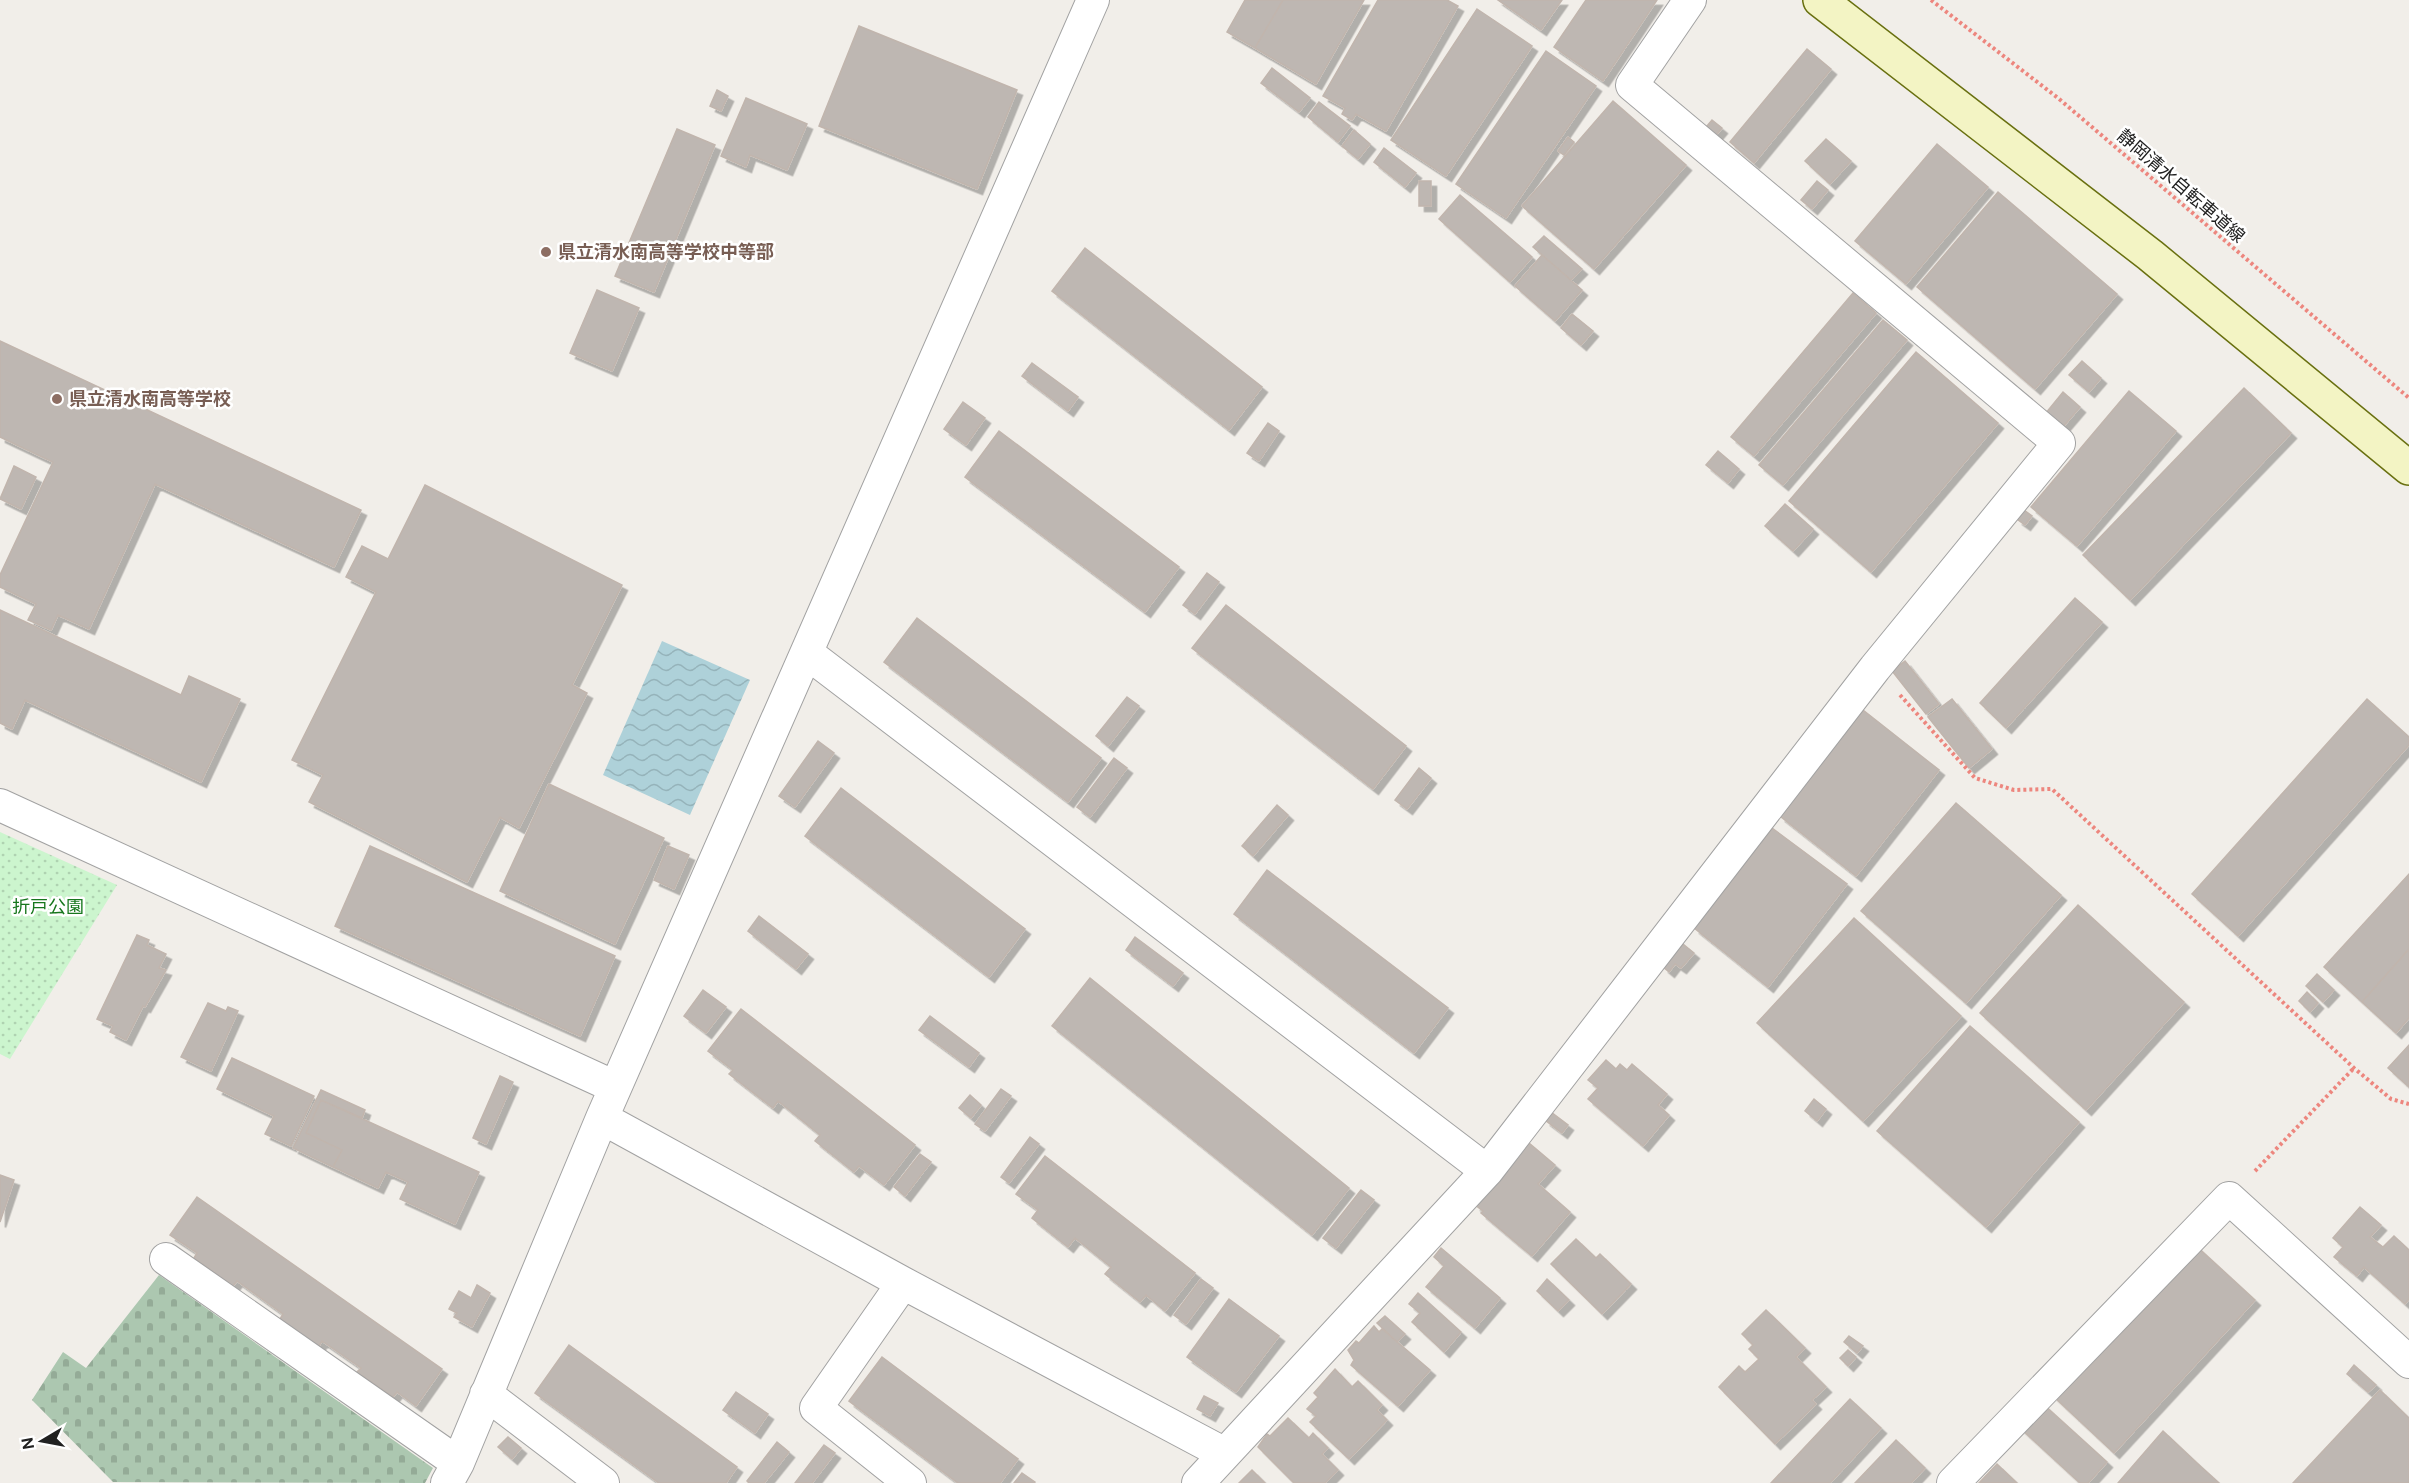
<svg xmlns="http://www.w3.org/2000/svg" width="2409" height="1483" viewBox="0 0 2409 1483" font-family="'DM Sans','Noto Sans JP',sans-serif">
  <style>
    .cemetery { fill: url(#cemetery-stones) }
    .park { fill: url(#park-dots) }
    .water { fill: url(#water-waves) }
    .building { fill: #beb7b2; stroke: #c1b5ad; stroke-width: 1.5; filter: url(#shadow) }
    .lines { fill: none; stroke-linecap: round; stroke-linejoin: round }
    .street-casing { stroke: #a2a2a2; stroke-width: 34 }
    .secondary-casing { stroke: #697010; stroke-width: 36 }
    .path { stroke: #ed867e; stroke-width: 4; stroke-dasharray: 3 3; stroke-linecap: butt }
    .street { stroke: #fff; stroke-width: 32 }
    .secondary { stroke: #f3f4c4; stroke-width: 33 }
    .education-dot { fill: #8d6e63; stroke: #fff; stroke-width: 2 }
    .labels { text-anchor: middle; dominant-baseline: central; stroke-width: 5; stroke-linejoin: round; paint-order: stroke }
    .street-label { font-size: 18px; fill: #212121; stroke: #fff }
    .education-label { font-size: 18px; font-weight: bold; fill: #785e54; stroke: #fff; text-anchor: start }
    .park-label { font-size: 18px; fill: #17771d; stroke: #fff }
  </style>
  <defs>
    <pattern id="cemetery-stones" width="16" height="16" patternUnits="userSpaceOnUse" patternTransform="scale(1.5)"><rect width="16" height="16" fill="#acc7b0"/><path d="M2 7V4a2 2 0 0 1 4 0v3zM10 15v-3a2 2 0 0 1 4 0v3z" fill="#94ab97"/></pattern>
    <pattern id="park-dots" width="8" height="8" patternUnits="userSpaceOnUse" patternTransform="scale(1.5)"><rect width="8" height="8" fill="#ccf5ce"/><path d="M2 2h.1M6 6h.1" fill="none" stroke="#afd2b1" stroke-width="1.8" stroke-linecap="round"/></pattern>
    <pattern id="water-waves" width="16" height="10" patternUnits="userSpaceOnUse" patternTransform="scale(1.5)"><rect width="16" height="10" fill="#aed1d9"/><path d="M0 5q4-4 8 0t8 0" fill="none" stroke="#95b3ba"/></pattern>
    <filter id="shadow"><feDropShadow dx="5.5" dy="5.5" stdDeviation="0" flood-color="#0004"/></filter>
  </defs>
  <rect width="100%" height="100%" fill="#f1eee9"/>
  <!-- cemetery -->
  <path class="cemetery" d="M159 1275 433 1468 425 1483 113 1482 32 1400 63 1352 86 1368Z"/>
  <!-- park -->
  <path class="park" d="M0 832 117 885 10 1059 0 1054Z"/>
  <!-- water -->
  <path class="water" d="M662 641 750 680 690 815 603 775Z"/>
  <!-- building -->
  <path class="building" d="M1245 0H1283L1255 48 1227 32Z
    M1283 0H1364L1316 84 1255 48Z
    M1378 0H1447L1458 6 1386 131 1356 114 1352 120 1342 114 1345 108 1323 96Z
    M1498 0H1562L1541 30Z
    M1586 0H1657L1603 81 1554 47Z
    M1477 9 1532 46 1446 176 1391 140Z
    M859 26 1017 90 977 189 819 126Z
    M1807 49 1831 69 1754 163 1730 142Z
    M1546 51 1596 86 1506 218 1456 184Z
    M1272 68 1310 98 1299 112 1261 83Z
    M717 90 728 96 721 111 710 106Z
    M746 98 807 124 787 170 750 155 746 167 721 156Z
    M1613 101 1686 165 1594 269 1522 206Z
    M1319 102 1350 126 1338 142 1308 117Z
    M1712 120 1722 128 1712 140 1702 132Z
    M677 129 715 145 654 292 615 276Z
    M1354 130 1370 144 1358 159 1342 146Z
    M1568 137 1574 142 1564 155 1558 151Z
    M1826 139 1851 161 1830 184 1805 161Z
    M1937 144 1988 187 1906 284 1855 241Z
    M1384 148 1416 173 1405 187 1374 162Z
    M1419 181H1431V206H1419Z
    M1817 181 1828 190 1812 209 1801 200Z
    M1998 192 2117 294 2035 389 1917 287Z
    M1460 195 1532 257 1510 282 1439 219Z
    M1544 236 1582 269 1571 280 1533 247Z
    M1085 248 1262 387 1229 430 1052 291Z
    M1542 255 1582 290 1555 321 1515 286Z
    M597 290 639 308 612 371 570 353Z
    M1853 293 1876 313 1754 456 1731 437Z
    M1572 314 1593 331 1581 345 1561 328Z
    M1883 320 1907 340 1783 485 1759 465Z
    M0 341 361 510 334 567 155 484 89 629 58 615 51 630 28 620 36 604 0 587V575L53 462 0 437Z
    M1916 352 1998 423 1871 572 1789 501Z
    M2082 361 2101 378 2089 392 2069 375Z
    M1032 363 1078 397 1068 411 1022 376Z
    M2244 388 2291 433 2130 600 2083 555Z
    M2129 391 2176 431 2077 546 2031 507Z
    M2063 392 2080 407 2063 427 2046 413Z
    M963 402 985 418 966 445 944 429Z
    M1268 423 1279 431 1259 461 1247 453Z
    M999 431 1179 567 1145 612 965 477Z
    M1718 451 1739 469 1728 483 1706 465Z
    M14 466 36 477 21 509 0 499Z
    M425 485 622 585 572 685 587 693 519 828 500 817 467 882 309 802 323 775 292 760 376 592 346 577 362 546 388 559Z
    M1785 504 1813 529 1793 551 1765 526Z
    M2024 510 2032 516 2025 525 2017 519Z
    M1207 573 1219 582 1195 614 1183 605Z
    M2075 598 2102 622 2006 728 1980 703Z
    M1226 605 1406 746 1373 789 1192 648Z
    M0 610 181 695 189 676 240 699 201 782 25 700 12 729 0 723Z
    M917 618 1101 758 1068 802 884 662Z
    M1905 661 1939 704 1926 714 1892 671Z
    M1127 697 1139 706 1108 746 1096 736Z
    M1952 699 1992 749 1969 768 1928 717Z
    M2367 699 2409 737V745L2238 936 2192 894Z
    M1863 710 1939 770 1856 876 1780 816Z
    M818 741 834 753 795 807 779 796Z
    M1114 758 1127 768 1090 817 1077 807Z
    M1419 768 1431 778 1407 809 1395 800Z
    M549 784 664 838 615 944 500 891Z
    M841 788 1025 929 989 977 805 836Z
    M1956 803 2061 895 1966 1003 1861 911Z
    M1277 805 1288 815 1253 856 1242 846Z
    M1772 828 1847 884 1768 987 1694 928Z
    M370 846 615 956 580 1036 335 926Z
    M668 846 689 855 674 889 654 880Z
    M1267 870 1448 1008 1414 1053 1234 914Z
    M2409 874V949L2362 1002 2324 967Z
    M2078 905 2184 1002 2086 1110 1980 1013Z
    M759 916 808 954 796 969 748 931Z
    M1854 918 1961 1016 1863 1121 1757 1023Z
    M137 935 149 940 147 945 166 954 159 968 166 970 145 1007 143 1006 126 1040 110 1032 113 1026 97 1019Z
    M1135 937 1183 973 1173 986 1126 950Z
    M1683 944 1694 953 1681 968 1675 964 1669 972 1663 967Z
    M2409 949V1018L2396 1033 2362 1002Z
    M2317 974 2334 990 2323 1002 2306 986Z
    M1090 978 1349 1188 1312 1235 1052 1026Z
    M703 990 726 1007 706 1033 684 1016Z
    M2307 992 2318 1003 2310 1012 2299 1001Z
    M208 1003 226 1011 228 1007 238 1011 211 1071 181 1057Z
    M741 1009 915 1145 884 1185 859 1166 854 1172 815 1141 820 1135 778 1101 773 1108 729 1074 733 1070 708 1051Z
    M930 1016 979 1053 969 1067 919 1030Z
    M1970 1026 2079 1122 1986 1227 1877 1131Z
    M2409 1045V1087L2388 1068Z
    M232 1058 314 1096 291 1146 265 1134 274 1116 217 1089Z
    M1606 1060 1616 1069 1620 1064 1627 1070 1632 1064 1667 1094 1658 1105 1669 1115 1643 1146 1588 1099 1598 1088 1588 1080Z
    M500 1076 513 1082 486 1144 473 1138Z
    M1001 1089 1011 1096 985 1131 975 1124Z
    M321 1090 365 1110 362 1118 321 1100 306 1133 342 1150 333 1167 293 1148Z
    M970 1095 981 1105 971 1118 959 1108Z
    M1814 1099 1826 1109 1817 1121 1805 1111Z
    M321 1100 479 1172 455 1224 400 1199 408 1182 386 1172 378 1188 333 1167 342 1150 306 1133Z
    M1551 1112 1568 1125 1562 1133 1545 1120Z
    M1030 1137 1039 1144 1009 1183 1001 1177Z
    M1529 1143 1555 1165 1538 1184 1570 1212 1532 1256 1481 1213 1483 1211 1475 1205Z
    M920 1154 931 1162 905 1196 894 1187Z
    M1045 1156 1195 1273 1165 1311 1146 1295 1140 1302 1105 1274 1111 1267 1075 1238 1068 1247 1032 1218 1038 1210 1016 1194Z
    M0 1175 14 1180 0 1222Z
    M1361 1190 1374 1200 1336 1248 1323 1238Z
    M197 1197 442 1369 416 1406 397 1392 393 1397 357 1372 361 1368 322 1341 319 1346 280 1319 283 1314 237 1281 233 1286 194 1258 197 1253 170 1235Z
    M2360 1207 2381 1225 2370 1237 2383 1247 2394 1236 2409 1250V1299L2405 1304 2364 1267 2357 1276 2334 1257 2343 1247 2333 1238Z
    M1576 1239 1596 1258 1600 1254 1631 1284 1602 1314 1551 1264Z
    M2193 1243 2255 1300 2114 1453 2052 1395Z
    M1441 1248 1500 1298 1475 1328 1426 1287 1444 1266 1434 1257Z
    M1201 1279 1213 1288 1186 1324 1174 1315Z
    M1547 1279 1569 1300 1558 1311 1537 1291Z
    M477 1285 490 1293 472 1327 454 1317 457 1313 449 1309 459 1291 471 1298Z
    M1418 1293 1461 1332 1444 1352 1412 1322 1420 1313 1409 1304Z
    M1229 1299 1279 1336 1236 1392 1187 1357Z
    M1766 1310 1805 1348 1796 1357 1826 1387 1812 1400 1816 1404 1775 1444 1719 1387 1739 1366 1745 1372 1759 1359 1749 1349 1753 1345 1742 1334Z
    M1385 1316 1405 1334 1397 1342 1377 1323Z
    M1374 1326 1379 1332 1382 1329 1430 1370 1398 1406 1351 1365 1354 1360 1348 1350 1356 1341 1359 1343Z
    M1849 1336 1863 1346 1857 1353 1844 1342Z
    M569 1345 737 1467 726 1483H659L535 1393Z
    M1848 1350 1856 1357 1848 1366 1840 1358Z
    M882 1357 1018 1459 1000 1483H958L849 1401Z
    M2354 1365 2376 1385 2368 1392 2347 1374Z
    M1335 1369 1352 1387 1358 1381 1382 1405 1377 1410 1387 1420 1349 1459 1310 1422 1316 1416 1307 1409 1318 1397 1314 1393Z
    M2380 1390 2409 1418V1483H2293Z
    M736 1392 768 1414 755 1433 723 1410Z
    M1204 1396 1218 1403 1210 1416 1197 1409Z
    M1850 1399 1881 1428 1830 1483H1771Z
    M2042 1403 2107 1462 2088 1483H2080L2020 1428Z
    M1288 1418 1309 1438 1313 1433 1328 1448 1322 1454 1338 1470 1325 1483H1294L1258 1447 1267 1434 1270 1436Z
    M2163 1431 2197 1463 2219 1483H2118Z
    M508 1437 521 1448 512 1459 498 1447Z
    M1896 1440 1925 1468 1911 1483H1855Z
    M777 1442 789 1452 764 1483H749L747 1481Z
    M824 1445 835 1453 812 1483H795Z
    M1997 1464 2017 1483H1979Z
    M1252 1470 1265 1483H1239Z
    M1022 1473 1035 1482 1034 1483H1014Z"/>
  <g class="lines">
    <!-- street casing -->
    <g class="street-casing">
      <path id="street" d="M807 653 1487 1171
        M0 805 615 1087
        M602 1118 903 1283 1225 1454
        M166 1259 458 1463
        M903 1283 816 1408 910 1483
        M486 1394 603 1483
        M447 1483 458 1463 602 1118 1093 0
        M1198 1483 1487 1171 1875 668 2059 443 1632 85 1690 0
        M1953 1483 2229 1198 2409 1362"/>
    </g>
    <!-- secondary casing -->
    <g class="secondary-casing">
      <path id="secondary" d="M1820 0 2150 255 2409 468"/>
    </g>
    <!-- path -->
    <path class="path" d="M1931 0 2058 98 2409 398
      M1900 695 1975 778 2014 790 2052 789 2354 1068 2391 1099 2409 1104
      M2255 1171 2354 1068"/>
    <!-- street -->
    <use href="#street" class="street"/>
    <!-- secondary -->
    <use href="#secondary" class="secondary"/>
  </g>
  <!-- markers -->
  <g class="education-dot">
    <circle cx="546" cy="252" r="6"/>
    <circle cx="57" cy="399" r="6"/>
  </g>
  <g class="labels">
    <!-- street labels -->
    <g class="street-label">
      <text transform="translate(2181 186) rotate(41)">静岡清水自転車道線</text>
    </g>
    <!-- education labels -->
    <g class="education-label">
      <text x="558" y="252">県立清水南高等学校中等部</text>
      <text x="69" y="399">県立清水南高等学校</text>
    </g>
    <!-- park labels -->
    <g class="park-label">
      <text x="48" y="907">折戸公園</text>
    </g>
  </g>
  <!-- north arrow -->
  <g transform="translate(42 1441) rotate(260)" stroke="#ffffff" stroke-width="4.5" paint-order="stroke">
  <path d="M0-4.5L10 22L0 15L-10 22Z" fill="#212121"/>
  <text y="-9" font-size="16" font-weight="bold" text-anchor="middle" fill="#212121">N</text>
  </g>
</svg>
